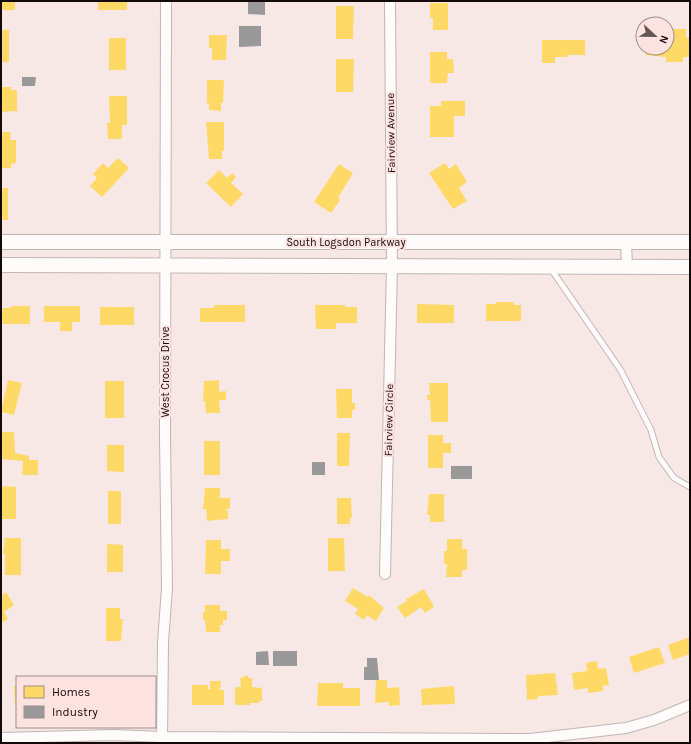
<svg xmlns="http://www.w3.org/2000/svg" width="691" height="744" viewBox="0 0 691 744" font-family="Karla,sans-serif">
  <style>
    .homes { fill: #ffd966 }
    .industry { fill: #999 }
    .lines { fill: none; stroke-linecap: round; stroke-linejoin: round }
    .lane-casing { stroke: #c1b5b3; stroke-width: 7 }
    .street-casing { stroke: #c1b5b3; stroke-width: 12 }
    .secondary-casing { stroke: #c1b5b3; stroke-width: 16 }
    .lane { stroke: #fefcfb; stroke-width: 5 }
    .street { stroke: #fefcfb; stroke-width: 10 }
    .secondary { stroke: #fefcfb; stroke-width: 14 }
    .labels { text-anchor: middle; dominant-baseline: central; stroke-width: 4; stroke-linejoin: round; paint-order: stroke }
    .street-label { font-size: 11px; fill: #130908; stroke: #fde3e0 }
  </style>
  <rect width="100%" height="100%" fill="#f7e8e6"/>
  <!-- homes -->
  <path class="homes" d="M1 1H15V10H1Z
    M98 1H127V10H98Z
    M430 3H448V30H433V18H430Z
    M336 6H354L353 39H336Z
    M667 29H686V37H690V57H683V62H666V57L645 55V48H667Z
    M1 30H9V62H1Z
    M209 35H227L226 60H212V48H209Z
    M109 38H126V70H109Z
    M542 40H585V55H567V57H555V63H542Z
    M430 52H447V59H453L454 73H448L447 83H430Z
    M336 59H354L353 92H336Z
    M207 80H224L223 103H221V111L209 110V103H207Z
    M1 87H11V90H17V111L1 112Z
    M109 96H127V125H122V139H108L107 123H110Z
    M441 101H465V116H454V137H430V106H441Z
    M206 122H224V151H222V159H209Z
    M1 132H11L10 140H16V163L11 164V168H1Z
    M118 158 129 168 102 197 90 186 97 178 93 174 103 163 108 168Z
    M445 163 449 169 456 164 467 182 459 188 467 201 453 209 429 173Z
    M339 164 353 173 338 198 340 200 331 213 314 202Z
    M219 170 227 178 232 173 236 177 231 183 243 194 231 207 206 183Z
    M1 188H8V220H1Z
    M496 302H514V305H521V321H486V304H496Z
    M417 304 454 305V323H417Z
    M214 305H245V322H200V308H214Z
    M315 305H345V307H357V323H336V329H316Z
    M11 306H30V324H1V308H11Z
    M44 306H80V322H72V331H60V322H44Z
    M100 307H134V325H100Z
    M8 380 22 383 14 415 1 412Z
    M219 380V392L226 391V400H219L220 413H206L205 401H203L204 381Z
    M105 381H124V418H105Z
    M429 383H448V422H431L430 400H427V395H430Z
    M336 389H352V403H355V410H352V418H337Z
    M1 432H14L15 453 29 456V460H38V475H22L23 461 1 459Z
    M337 433H350L349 466H337Z
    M428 435H443V443H451V453H443V468H428Z
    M204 441H220V475H204Z
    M107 445H124V472L107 471Z
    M1 486 16 487V519H1Z
    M205 488H220V498H230V509H225L228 511V519L207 521 206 509H203Z
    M108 491H121V524H108Z
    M429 494H444V522H430V515H427Z
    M337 498H351L352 518H350V524H337Z
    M5 538H21V575H5V554H3Z
    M328 538H344L345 571H328Z
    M447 539H462V549H467V570H462V577H446L447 564H444V551H447Z
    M206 540H221V549H230V561H221V574H205Z
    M107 544 123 545V572H107Z
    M353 588 368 597 369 595 384 608 376 621 367 615 364 620 355 614 358 609 345 601Z
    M424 589 434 607 425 613 421 607 405 618 397 607 407 601 406 599Z
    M6 592 14 605 4 612 8 619 1 623V596Z
    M205 605H220V611H227V620H223V625H220V632H206L205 620H203V612H205Z
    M106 608H120V619H123L121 641H106Z
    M690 637V654L673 660 668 645Z
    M659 647 665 663 634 673 629 657Z
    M597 661 598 669 606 668 609 685 603 686V691L588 693V688L574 690 572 673 587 671 586 663Z
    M555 673 558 695 538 696V699L527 700 526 675Z
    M248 675V678H252V687L262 688V701H259V703H250V705H235V687H241L240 678Z
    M376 680H387V688L399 687 400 705 389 706V702L375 703Z
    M210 681H221L220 690H224V705H192V685H208V689H210Z
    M318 683H343V688H360V706H317Z
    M14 686H17V703L15 704Z
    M454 686 455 704 422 705 421 689Z"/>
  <!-- industry -->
  <path class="industry" d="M248 1H265V15L248 14Z
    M239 26H261V46L239 47Z
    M22 77H36L35 86H22Z
    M312 462H325V475H312Z
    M451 466H472V479H451Z
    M268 651 269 665H256V652Z
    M273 651H297V666H273Z
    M367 658H377L379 680H364V667H367Z"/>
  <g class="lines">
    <!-- lane casing -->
    <g class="lane-casing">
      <path id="lane" d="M551 269 620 369 651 430 659 457 674 478 690 487"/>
    </g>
    <!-- street casing -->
    <g class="street-casing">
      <path id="street" d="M626 241 627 267
        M385 574 392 265 390 1
        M1 738 114 735 162 737 530 739 626 728 654 720 690 705
        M162 743 163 642 167 588 165 437 166 1"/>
    </g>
    <!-- secondary casing -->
    <g class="secondary-casing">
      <path id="secondary" d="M1 242H690
        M1 265 690 267"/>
    </g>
    <!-- lane -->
    <use href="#lane" class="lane"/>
    <!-- street -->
    <use href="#street" class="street"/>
    <!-- secondary -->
    <use href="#secondary" class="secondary"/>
  </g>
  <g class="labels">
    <!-- street labels -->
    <g class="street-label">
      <text transform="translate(391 133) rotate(-91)">Fairview Avenue</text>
      <text x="346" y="242">South Logsdon Parkway</text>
      <text transform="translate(165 372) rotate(-90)">West Crocus Drive</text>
      <text transform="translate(389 420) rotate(-89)">Fairview Circle</text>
    </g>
  </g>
  <!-- border -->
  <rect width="691" height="744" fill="none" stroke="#130908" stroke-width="4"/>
  <!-- legend -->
  <rect x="16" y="676" width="140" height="52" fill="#fde3e0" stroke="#9f8c8a"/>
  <rect x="24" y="686" width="20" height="12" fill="#ffd966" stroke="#9f8c8a"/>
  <text x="52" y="696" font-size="12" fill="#130908">Homes</text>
  <rect x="24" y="706" width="20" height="12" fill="#999999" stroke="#9f8c8a"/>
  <text x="52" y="716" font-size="12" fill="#130908">Industry</text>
  <!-- north arrow -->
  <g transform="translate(655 36) rotate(112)"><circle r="19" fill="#fde3e0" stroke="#9f8c8a"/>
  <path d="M0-3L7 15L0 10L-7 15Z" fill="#635756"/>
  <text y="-6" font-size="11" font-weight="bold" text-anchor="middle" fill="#130908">N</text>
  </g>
</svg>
